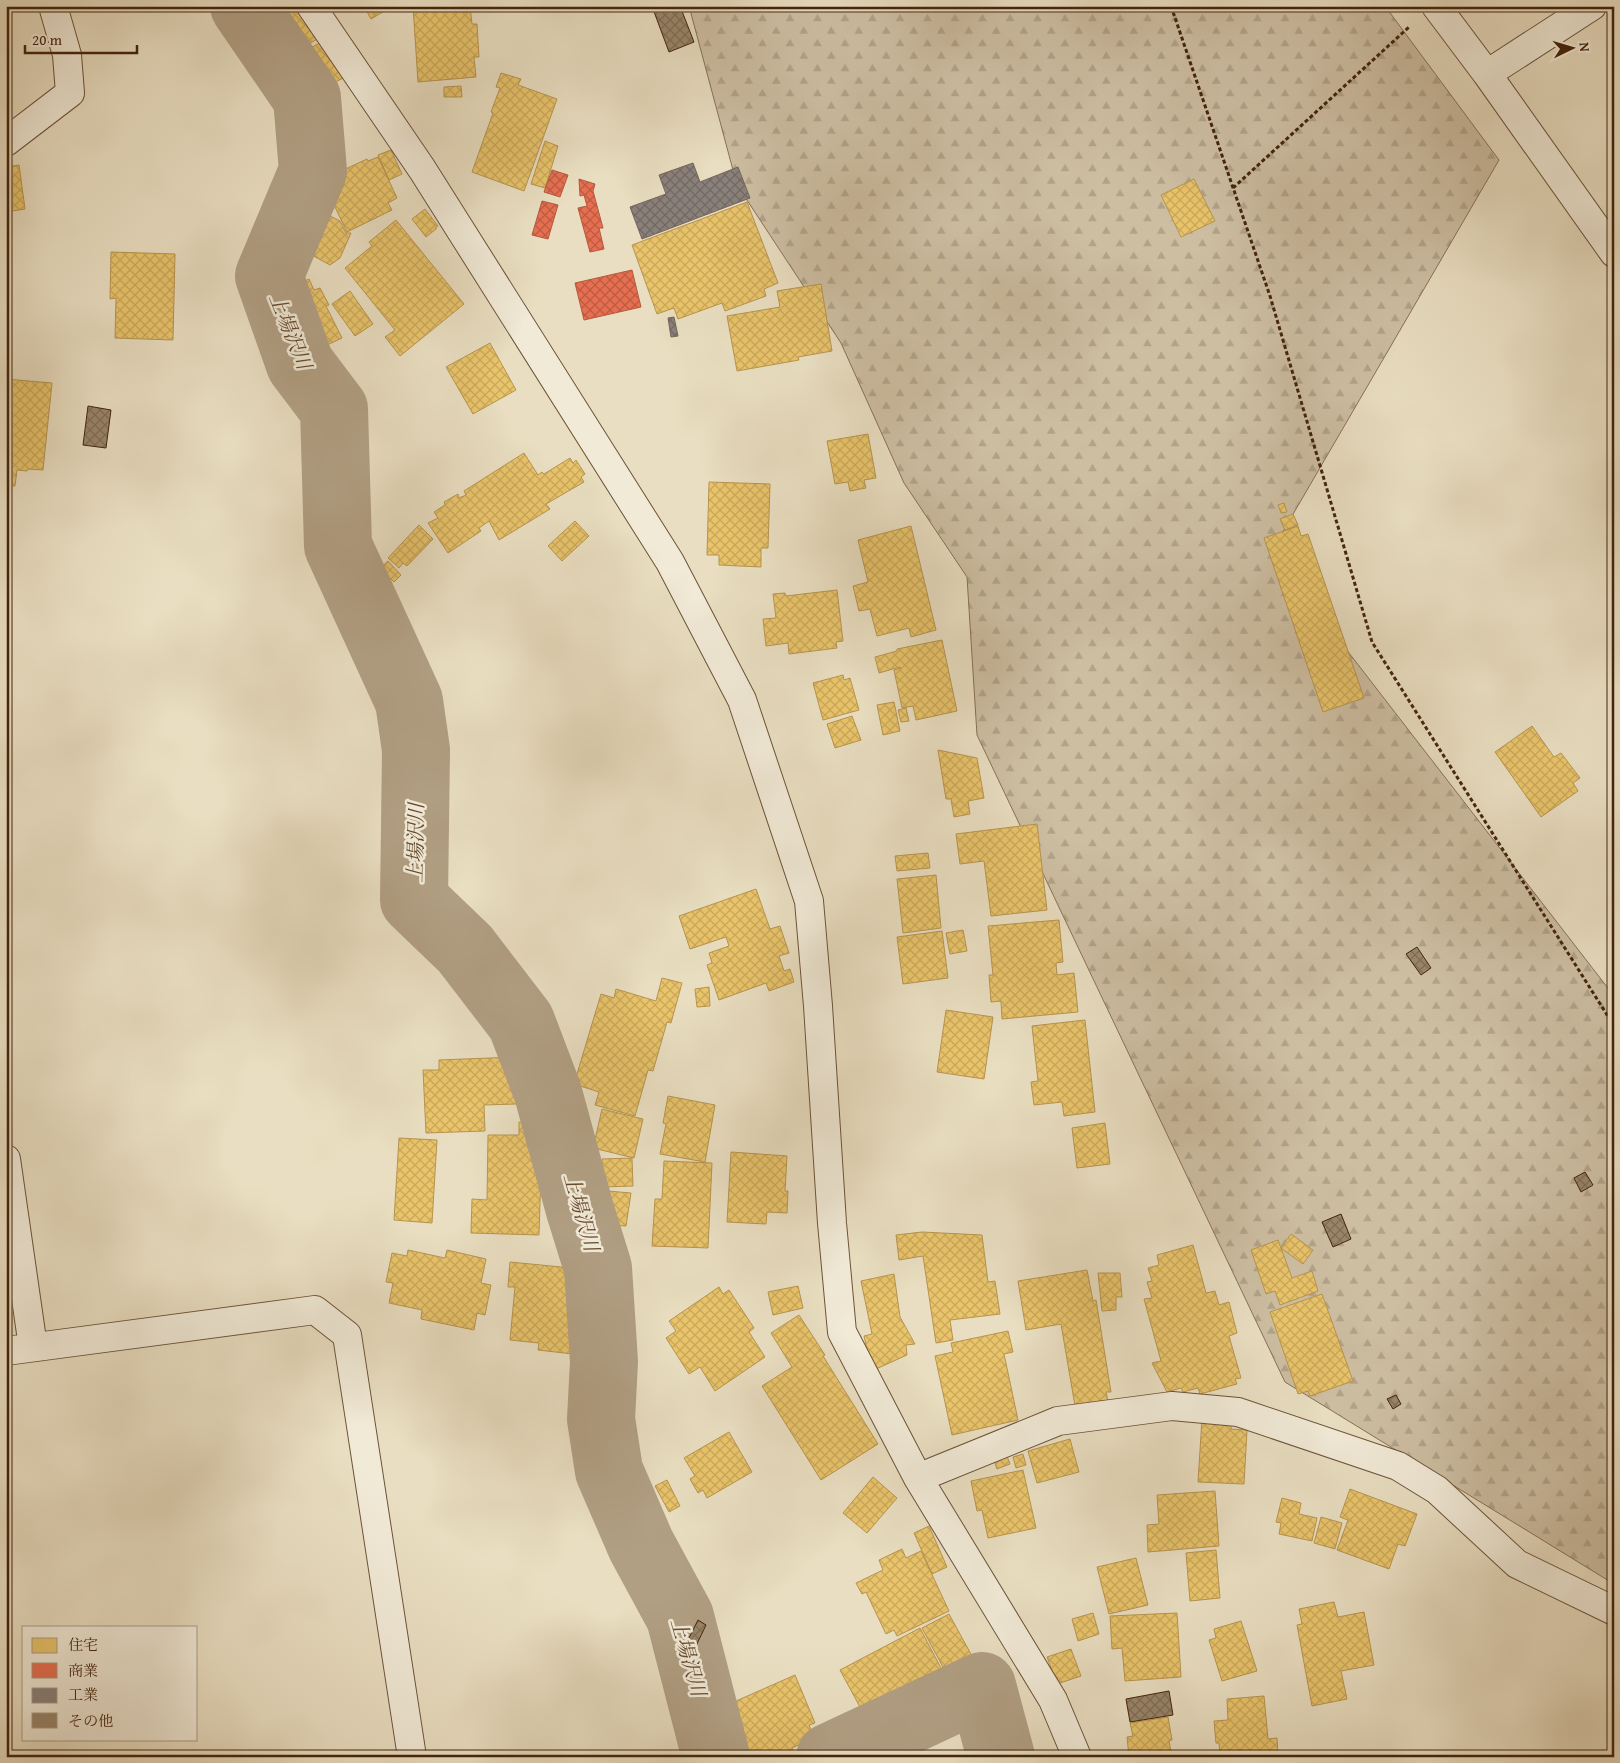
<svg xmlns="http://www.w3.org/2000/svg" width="1620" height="1763" viewBox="0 0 1620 1763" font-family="'Gentium Book Plus','Noto Serif JP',serif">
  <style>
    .forest { fill: url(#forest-firs); stroke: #887157 }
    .homes { fill: url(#homes-cross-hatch); stroke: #b7944e }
    .shops { fill: url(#shops-cross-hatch); stroke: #b6583c }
    .industry { fill: url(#industry-cross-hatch); stroke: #75655a }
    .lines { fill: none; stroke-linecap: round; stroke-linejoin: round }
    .river { stroke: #b19f83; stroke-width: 68 }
    .building { fill: url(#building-cross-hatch); stroke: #43240c }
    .minor-casing { stroke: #6c5239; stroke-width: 30 }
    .path { stroke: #43240c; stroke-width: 3; stroke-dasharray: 4 2.5; stroke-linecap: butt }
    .minor { stroke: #f1ead7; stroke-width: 28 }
    .labels { text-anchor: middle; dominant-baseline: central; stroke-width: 5; stroke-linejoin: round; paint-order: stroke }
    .water-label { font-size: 20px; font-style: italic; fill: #644930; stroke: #f1ead7 }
  </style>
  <defs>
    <pattern id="forest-firs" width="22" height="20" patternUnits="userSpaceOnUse" patternTransform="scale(1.25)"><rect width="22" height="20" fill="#cdbea2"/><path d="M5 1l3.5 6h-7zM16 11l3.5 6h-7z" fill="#b1a38a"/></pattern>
    <pattern id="homes-cross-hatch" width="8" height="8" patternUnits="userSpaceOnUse" patternTransform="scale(1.25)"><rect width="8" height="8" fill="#e9c46a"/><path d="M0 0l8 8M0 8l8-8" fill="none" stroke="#c9a85b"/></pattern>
    <pattern id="shops-cross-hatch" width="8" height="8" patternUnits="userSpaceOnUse" patternTransform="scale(1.25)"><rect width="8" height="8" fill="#e76f51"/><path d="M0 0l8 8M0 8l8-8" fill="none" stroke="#bd5b42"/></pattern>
    <pattern id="industry-cross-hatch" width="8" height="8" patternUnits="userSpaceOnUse" patternTransform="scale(1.25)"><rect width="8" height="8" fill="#8a817c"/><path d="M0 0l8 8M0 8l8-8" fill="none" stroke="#726964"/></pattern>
    <pattern id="building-cross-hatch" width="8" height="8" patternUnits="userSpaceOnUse" patternTransform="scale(1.25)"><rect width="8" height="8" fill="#99856a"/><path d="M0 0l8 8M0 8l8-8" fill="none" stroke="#7e6d56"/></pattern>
  </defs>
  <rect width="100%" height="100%" fill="#e9dec1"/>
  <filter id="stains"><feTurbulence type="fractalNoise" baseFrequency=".004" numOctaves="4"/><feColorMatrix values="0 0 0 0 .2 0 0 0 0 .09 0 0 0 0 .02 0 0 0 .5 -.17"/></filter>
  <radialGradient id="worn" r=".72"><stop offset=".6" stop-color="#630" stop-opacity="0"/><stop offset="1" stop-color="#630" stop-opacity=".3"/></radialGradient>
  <!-- forest -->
  <path class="forest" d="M689 6H1385L1499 160 1271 552 1614 996V1584L1285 1382 977 735 967 577 904 483 841 343 737 185Z"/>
  <!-- homes -->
  <path class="homes" d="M288 6H320L333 30 307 45 285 8Z
    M364 6H393L371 19Z
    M413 6H470L472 24H477L479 57H474L476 77 418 82Z
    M335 34 356 71 330 85 329 83 318 89 300 58 310 51 309 49Z
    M501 73 521 79 518 85 557 99 524 191 472 172 493 113 491 112 500 88 496 87Z
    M461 86 462 97H444V87Z
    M545 141 558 146 545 188 531 184Z
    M391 150 402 174 389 180 378 155Z
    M378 157 397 198 388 203 392 210 347 232 322 180 367 159 368 161Z
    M19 165 25 209 6 212V167Z
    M1194 179 1215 221 1181 237 1161 195Z
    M747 202 778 283 764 289 766 296 725 311 722 303 678 319 674 308 657 314 632 245Z
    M425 209 438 226 436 227V229L426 237 412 219Z
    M318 210 340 221 346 233H351L340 258 330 265 299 248Z
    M396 220 464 304 400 356 385 337 395 330 345 268 372 246 369 242Z
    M111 252 175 254 173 340 115 338 116 298 110 299Z
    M309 279 314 290 320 288 329 305 326 306 342 338 308 354 278 294Z
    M821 284 832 351 798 357 799 360 737 371 727 316 780 307 777 291Z
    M350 291 373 324 355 336 332 304Z
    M490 343 516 390 473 414 446 367Z
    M6 379 52 383 43 470 28 469 27 471 17 470 15 486H6Z
    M868 434 876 478 864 480 866 488 850 491 848 482 835 484 827 441Z
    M524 453 538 475 542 472 544 474 570 458 573 463 576 460 585 474 581 477 584 482 546 504 550 509 499 540 489 521 479 528 481 531 448 553 428 523 438 518 434 512 445 505 444 502 458 494 459 498 466 495 464 491Z
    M709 482 770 484 768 548H761V567L719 565V555H707Z
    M1284 503 1287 512 1281 513 1278 505Z
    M1293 514 1298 525 1285 530 1280 519Z
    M575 521 589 536 562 561 548 546Z
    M419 525 433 539 407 566 403 563 399 568 388 558Z
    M911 526 936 630 911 637 909 628 877 636 870 609 859 611 853 586 868 582 858 540Z
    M1298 526 1301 536 1308 534 1364 698 1323 712 1264 538Z
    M388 561 401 575 394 582 380 568Z
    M383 573 388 582 375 589 370 580Z
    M837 590 843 641 836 642 837 648 789 654 788 643 766 646 763 619 776 618 773 594 785 593 786 596Z
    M942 640 957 711 916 720 913 706 902 708 894 670 901 668 900 667 879 673 875 657 897 651V649Z
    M843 675 844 680 850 678 859 710 823 720 813 683Z
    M894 702 900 731 883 735 877 705Z
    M906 708 909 721 901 722 898 710Z
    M852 716 861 740 835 748 827 724Z
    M1532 726 1554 757 1561 753 1580 778 1573 783 1578 791 1541 817 1495 752Z
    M938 750 977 758 984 798 968 801 970 814 954 817 951 799H946Z
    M1037 824 1047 910 991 916 984 861 960 864 956 834Z
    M928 853 930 868 897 871 895 856Z
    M936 875 941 928 903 933 897 879Z
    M756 889 770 929 780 926 789 953 779 956 784 971 790 969 794 982 769 991 766 983 719 1000 707 965 712 963 709 953 729 946 726 937 690 949 679 916Z
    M1059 920 1063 962 1056 963 1057 975 1074 973 1078 1012 1002 1019 1001 1001 991 1002 989 975H993L988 926Z
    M963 930 967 951 950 954 946 933Z
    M942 931 948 978 903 984 897 937Z
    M662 978 682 983 671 1023 667 1022 653 1071 648 1070 635 1116 595 1105 599 1092 574 1084 601 994 614 998 616 989 656 1001Z
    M709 987 710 1006 697 1007 695 989Z
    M946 1010 993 1017 984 1079 937 1072Z
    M534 1019 556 1021 554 1057 531 1055Z
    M1085 1020 1095 1112 1064 1116 1062 1102 1034 1105 1031 1082 1038 1081 1032 1026Z
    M515 1057 517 1104 484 1105 485 1131 426 1133 423 1070H439V1060Z
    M554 1057 567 1078 553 1087 540 1066Z
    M668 1096 715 1105 705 1162 660 1154 666 1124 663 1123Z
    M602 1109 643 1119 634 1158 593 1148Z
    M519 1122H533L532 1139 542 1140 539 1235 471 1233 472 1199 487 1200 488 1135H519Z
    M1105 1123 1110 1164 1077 1168 1072 1128Z
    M399 1138 437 1140 432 1223 394 1220Z
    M731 1152 787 1156 785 1191H788L787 1213 767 1212 766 1224 727 1222Z
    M632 1158 633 1186 603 1187 602 1159Z
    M664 1161 712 1163 708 1248 652 1246 655 1199H662Z
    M608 1191 631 1193 626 1226 610 1225Z
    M922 1232 982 1235 988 1282 995 1281 1000 1314 950 1320 953 1340 936 1343 923 1256 899 1260 896 1235Z
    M1291 1234 1313 1250 1303 1264 1281 1248Z
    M1278 1240 1292 1278 1312 1271 1318 1291 1280 1305 1275 1291 1266 1294 1251 1250Z
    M1193 1245 1206 1293 1215 1291 1219 1305 1229 1302 1237 1333 1229 1336 1241 1378 1235 1379 1237 1384 1200 1394 1198 1388 1183 1392 1181 1388 1167 1392 1152 1363 1161 1361 1144 1299 1152 1298 1147 1282 1152 1281 1148 1268 1159 1265 1157 1255Z
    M408 1250 445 1258 447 1250 486 1259 481 1283 491 1285 485 1315 477 1313 474 1330 421 1319 422 1310 389 1303 393 1283 386 1282 392 1253 407 1256Z
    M510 1262 582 1269 573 1354 538 1350 539 1343 510 1340 515 1287H508Z
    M1087 1270 1093 1301 1096 1300 1111 1392H1106L1108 1401 1075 1406 1061 1324 1026 1330 1018 1281Z
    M1098 1273H1120L1122 1297H1116V1310L1102 1311Z
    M894 1274 900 1317 915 1344 906 1345 907 1355 876 1369 873 1361 870 1362 864 1336 872 1334 861 1281Z
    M798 1286 803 1308 773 1315 768 1292Z
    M719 1287 723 1294 729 1290 754 1328 749 1332 765 1357 715 1391 700 1367 689 1374 666 1338 676 1331 669 1321Z
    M1322 1294 1353 1381 1310 1396 1308 1391 1298 1394 1270 1312Z
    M799 1315 825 1355 823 1356 878 1444 821 1480 762 1386 792 1367 771 1333Z
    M1008 1331 1013 1352 1004 1354 1018 1420 952 1435 935 1356 953 1352 951 1343Z
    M1202 1419 1231 1421V1429L1247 1430 1244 1484 1198 1482Z
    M729 1432 752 1472 707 1498 703 1490 698 1493 690 1479 695 1476 684 1458Z
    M1070 1439 1079 1472 1037 1483 1028 1451Z
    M1006 1454 1010 1464 997 1469 993 1458Z
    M1023 1454 1026 1465 1016 1468 1013 1457Z
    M1023 1470 1036 1528 988 1538 982 1510 977 1511 971 1481Z
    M873 1477 897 1498 867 1533 843 1513Z
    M667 1480 680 1506 669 1512 655 1486Z
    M1350 1489 1417 1514 1405 1546 1398 1544 1389 1569 1337 1550 1348 1520 1340 1517Z
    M1215 1491 1219 1546 1148 1552 1147 1525 1159 1524 1157 1495Z
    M1282 1498 1301 1503 1299 1514 1317 1518 1312 1541 1279 1534 1281 1523 1276 1522Z
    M1321 1517 1342 1523 1335 1549 1314 1543Z
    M929 1526 947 1567 932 1574 914 1533Z
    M902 1549 906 1558 921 1551 949 1611 897 1636 894 1630 886 1634 866 1592 862 1594 856 1583 883 1570 879 1560Z
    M1216 1550 1220 1598 1190 1601 1186 1553Z
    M1136 1558 1148 1605 1109 1614 1097 1567Z
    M1334 1602 1338 1617 1364 1612 1374 1665 1341 1671 1347 1699 1312 1706 1297 1625 1302 1624 1299 1609Z
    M1093 1613 1099 1634 1078 1641 1072 1619Z
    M1177 1613 1181 1677 1125 1681 1122 1648 1112 1649 1110 1616Z
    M949 1614 972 1656 945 1671 922 1628Z
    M1241 1621 1257 1671 1222 1681 1209 1640 1216 1638 1214 1629Z
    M920 1628 943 1672 872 1708 870 1704 861 1709 840 1670Z
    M1071 1649 1081 1676 1057 1684 1047 1657Z
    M795 1675 815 1723 809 1725 814 1738 792 1748 794 1753 783 1757H759L757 1749 738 1757H732L727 1705Z
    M1264 1696 1268 1739 1277 1738 1278 1757 1220 1756 1219 1743H1216L1214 1721 1228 1720 1227 1699Z
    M1168 1717 1172 1740 1169 1741 1172 1757H1129L1127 1737 1133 1736 1130 1723Z"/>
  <!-- shops -->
  <path class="shops" d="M552 170 568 175 560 197 544 192Z
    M579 179 595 184 593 191 603 228H599L604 249 590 252 578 208 587 206 584 195 580 196Z
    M542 201 558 205 548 239 532 235Z
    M632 270 641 307 584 320 575 283Z"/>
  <!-- industry -->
  <path class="industry" d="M693 163 700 182 738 167 750 198 642 239 630 207 666 194 659 175Z
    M674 317 678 336 671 337 668 318Z"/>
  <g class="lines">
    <!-- river -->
    <path class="river" d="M244 6 307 98 313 171 269 276 300 364 334 409 338 546 409 701 416 750 414 900 465 949 521 1022 548 1093 580 1210 598 1268 604 1362 601 1419 609 1471 641 1545 680 1617 716 1757
      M830 1757 982 1686 1001 1757"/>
  </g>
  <!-- building -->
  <path class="building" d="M660 6H680L694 42 669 52 653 9Z
    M88 406 111 410 106 448 83 445Z
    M1417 947 1431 968 1421 975 1406 954Z
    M1585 1172 1593 1185 1581 1192 1574 1178Z
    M1341 1214 1351 1239 1333 1247 1322 1222Z
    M1396 1395 1401 1404 1393 1409 1387 1399Z
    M698 1620 706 1625 693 1652 684 1648Z
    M1169 1691 1173 1715 1130 1722 1126 1699Z"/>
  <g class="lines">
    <!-- minor casing -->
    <g class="minor-casing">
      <path id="minor" d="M311 6 422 169 670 562 742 700 809 901 818 1006 832 1223 842 1332 918 1478 1053 1700 1077 1757
        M1436 6 1487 74 1614 253
        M1487 74 1592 6
        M6 142 70 93 67 55 53 6
        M6 1159 33 1347
        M6 1351 315 1310 347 1335 412 1757
        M918 1478 1058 1421 1172 1406 1238 1412 1398 1466 1437 1490 1517 1564 1614 1611"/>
    </g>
    <!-- path -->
    <path class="path" d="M1171 6 1270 296 1372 642 1614 1026
      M1233 188 1409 27"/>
    <!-- minor -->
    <use href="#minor" class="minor"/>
  </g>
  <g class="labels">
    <!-- water labels -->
    <g class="water-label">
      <text transform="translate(291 331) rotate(68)">上場沢川</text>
      <text transform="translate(415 843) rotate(-89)">上場沢川</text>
      <text transform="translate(582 1212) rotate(74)">上場沢川</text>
      <text transform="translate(689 1657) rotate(74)">上場沢川</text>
    </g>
  </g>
  <!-- margin -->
  <rect width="1620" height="1763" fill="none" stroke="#e9dec1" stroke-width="25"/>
  <rect x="8" y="8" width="1605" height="1748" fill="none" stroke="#43240c" stroke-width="2.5"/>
  <rect x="12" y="12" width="1595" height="1738" fill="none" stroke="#43240c"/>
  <!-- legend -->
  <rect x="22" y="1626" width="175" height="115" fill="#f1ead7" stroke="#ab9b86"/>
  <rect x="32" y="1638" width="25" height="15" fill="#e9c46a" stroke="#ab9b86"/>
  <text x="68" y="1650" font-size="15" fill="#43240c">住宅</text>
  <rect x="32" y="1663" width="25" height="15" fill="#e76f51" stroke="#ab9b86"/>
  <text x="68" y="1676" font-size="15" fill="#43240c">商業</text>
  <rect x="32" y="1688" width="25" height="15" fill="#8a817c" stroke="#ab9b86"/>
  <text x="68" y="1700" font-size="15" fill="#43240c">工業</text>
  <rect x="32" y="1713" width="25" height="15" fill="#99856a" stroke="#ab9b86"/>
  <text x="68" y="1726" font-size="15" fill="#43240c">その他</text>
  <!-- north arrow -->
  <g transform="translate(1572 48) rotate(85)" stroke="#f1ead7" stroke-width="4" paint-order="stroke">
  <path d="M0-4L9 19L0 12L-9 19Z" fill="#43240c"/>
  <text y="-8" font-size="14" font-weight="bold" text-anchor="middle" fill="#43240c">N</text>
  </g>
  <!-- scale -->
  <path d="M25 45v8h112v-8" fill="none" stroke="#43240c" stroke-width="2.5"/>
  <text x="32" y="45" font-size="15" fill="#43240c" stroke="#f1ead7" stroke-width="4" paint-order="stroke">20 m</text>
  <rect width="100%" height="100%" filter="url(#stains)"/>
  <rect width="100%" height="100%" fill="url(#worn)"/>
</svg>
